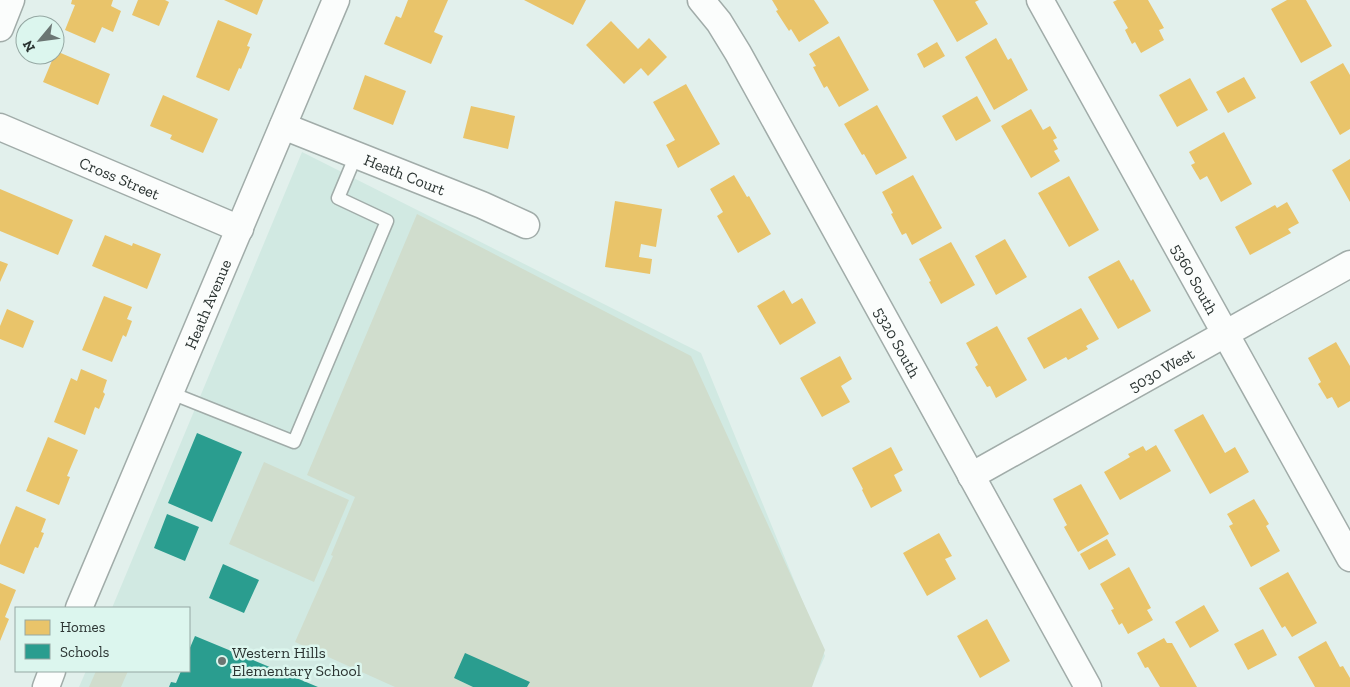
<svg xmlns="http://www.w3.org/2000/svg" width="1350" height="687" viewBox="0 0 1350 687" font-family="'Zilla Slab',serif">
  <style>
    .built { fill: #d1e9e2 }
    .green { fill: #d0ddcd }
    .homes { fill: #e9c46a }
    .schools { fill: #2a9d8f }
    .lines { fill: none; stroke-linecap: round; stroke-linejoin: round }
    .lane-casing { stroke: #a1aca9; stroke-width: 15 }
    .street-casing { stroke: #a1aca9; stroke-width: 29 }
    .lane { stroke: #fbfdfc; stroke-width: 12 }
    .street { stroke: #fbfdfc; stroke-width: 26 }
    .poi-dot { fill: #6b7673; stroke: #dcf6ee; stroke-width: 2 }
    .labels { text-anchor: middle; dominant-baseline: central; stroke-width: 5; stroke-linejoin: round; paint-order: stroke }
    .street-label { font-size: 16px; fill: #2b3432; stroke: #dcf6ee }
    .poi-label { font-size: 16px; fill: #2b3432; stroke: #dcf6ee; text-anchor: start }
  </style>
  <rect width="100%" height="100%" fill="#e2f0ec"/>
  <!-- built -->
  <path class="built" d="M302 152 701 353 825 656 811 687H79L86 671H189V608H112Z"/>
  <!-- green -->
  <path class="green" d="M417 214 691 356 825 650 812 687H527L529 684 465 655 454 678 473 687H395L295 642 333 556 331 555 355 497 307 475Z
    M264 462 349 500 314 582 229 544Z
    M96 671H128L121 687H89Z"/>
  <!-- homes -->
  <path class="homes" d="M72 0H113L111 6 121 11 113 32 102 27 95 43 65 30 75 5 71 4Z
    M138 0H165L169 2 159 26 132 15Z
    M224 0H263L257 15Z
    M408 0H448L434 32 443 36 431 64 384 44 396 16 401 18Z
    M524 0H586L573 25Z
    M772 0H814L829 23 799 42 791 29 789 31 776 11 778 10Z
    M933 0H979L975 2 988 24 957 42Z
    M1117 0H1148L1164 28 1159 30 1164 40 1141 53 1135 42 1132 44 1125 30 1128 28 1113 2Z
    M1287 0H1306L1332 46 1301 63 1271 9Z
    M218 20 252 34 247 46 250 47 241 69 239 68 229 91 196 77Z
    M611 21 638 49 649 38 667 57 648 76 641 68 624 84 586 45Z
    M839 36 869 90 839 107 827 86 824 88 813 67 816 66 809 54Z
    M996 38 1008 60 1011 58 1028 90 994 110 965 57Z
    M937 42 945 56 924 68 917 54Z
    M56 51 110 74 98 105 43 82Z
    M1343 63 1350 75V129L1340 135 1310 82Z
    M365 75 406 91 393 125 353 109Z
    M1244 77 1256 98 1228 113 1216 92Z
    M1190 78 1208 110 1177 127 1159 95Z
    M686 84 720 144 678 168 666 145 675 140 653 102Z
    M163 95 218 119 203 153 170 139 172 135 150 126Z
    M977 96 991 121 956 141 942 116Z
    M877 105 907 158 876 175 864 154 862 155 844 124Z
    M471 106 515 116 508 149 463 138Z
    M1031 109 1043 130 1050 126 1057 138 1053 140 1058 149 1054 151 1060 161 1031 178 1001 126Z
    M1224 132 1252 184 1221 202 1207 176 1200 180 1191 165 1195 163 1189 152Z
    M1350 159V202L1332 170Z
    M734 175 747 197 749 196 771 234 738 253 717 216 723 212 710 189Z
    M913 175 942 228 912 245 906 233 902 235 891 214 893 213 882 192Z
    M1069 176 1099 230 1069 247 1038 193Z
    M0 189 73 220 58 255 0 231Z
    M615 201 662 209 656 247 641 244 639 257 652 259 650 274 605 267Z
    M1287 202 1299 223 1288 229 1291 233 1250 255 1235 227 1275 205 1277 208Z
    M105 235 132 246 133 243 161 254 147 289 92 266Z
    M1005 239 1027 277 996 295 975 256Z
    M951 242 975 285 941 304 929 282 931 281 919 259Z
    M1119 260 1131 281 1133 279 1151 311 1118 329 1088 277Z
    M0 261 8 264 0 282Z
    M784 290 792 304 802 298 816 323 780 345 757 306Z
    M104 296 132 307 127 319 132 321 126 337 123 335 112 362 82 350Z
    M1081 308 1099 339 1086 346 1088 349 1068 360 1066 357 1044 369 1027 338Z
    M7 309 34 321 23 348 0 339V326Z
    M997 326 1027 380 996 398 990 386 987 387 975 367 978 365 966 343Z
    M1336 342 1350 366V401L1338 408 1332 397 1327 399 1318 384 1321 382 1308 358Z
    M840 356 852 379 841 386 850 402 822 417 800 378Z
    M81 369 107 380 103 392 105 394 99 409 95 407 85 435 54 422 71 378 77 381Z
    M1203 414 1225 453 1235 447 1249 472 1210 494 1174 430Z
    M48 437 78 450 67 476 70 477 59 505 26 491Z
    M1156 445 1171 471 1120 500 1104 472 1130 457 1128 454 1143 446 1146 451Z
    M891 447 903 470 894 475 902 491 871 508 862 490 863 489 852 468Z
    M1081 484 1109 534 1078 552 1064 527 1067 525 1053 499Z
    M1254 499 1269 524 1266 526 1280 551 1251 567 1229 526 1233 524 1227 514Z
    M16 506 46 519 41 532 44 533 38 548 35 547 24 574 0 564V545Z
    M939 533 952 556 945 559 956 579 927 596 903 553Z
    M1107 539 1116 555 1089 570 1080 554Z
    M1129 567 1151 608 1147 610 1153 620 1128 634 1122 623 1119 625 1111 610 1114 609 1100 584Z
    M1288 572 1317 623 1292 637 1285 626 1282 628 1259 588Z
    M0 583 16 590 5 617 9 619 0 641Z
    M1204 605 1219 631 1190 648 1175 622Z
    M987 619 1010 661 980 678 957 636Z
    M1263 629 1277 655 1248 670 1234 644Z
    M1164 638 1167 643H1172L1197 687H1160L1148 667 1145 668 1137 653Z
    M1326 641 1340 667 1343 666 1350 678V687H1315L1298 657Z"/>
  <!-- schools -->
  <path class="schools" d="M197 433 242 452 212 522 168 503Z
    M167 514 199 527 185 561 154 548Z
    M223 564 259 580 244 613 209 598Z
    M195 636 318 687H169L171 682 176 683 181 671H189V650Z
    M465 653 530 682 527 687H473L454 678Z"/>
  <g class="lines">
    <!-- lane casing -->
    <g class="lane-casing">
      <path id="lane" d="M171 393 294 442 387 221 338 198 356 155"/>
    </g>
    <!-- street casing -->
    <g class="street-casing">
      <g id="street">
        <path id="s1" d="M701 0 719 22 738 53 1088 687"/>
        <path id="s2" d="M1040 0 1350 558"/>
        <path d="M0 28 11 0"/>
        <path id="s3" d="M283 126 482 205 526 225"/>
        <path id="s4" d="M0 127 240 229"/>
        <path id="s5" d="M971 476 1350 264"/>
        <path id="s6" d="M79 608 336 0"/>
        <path d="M46 687 52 671"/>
      </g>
    </g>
    <!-- lane -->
    <use href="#lane" class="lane"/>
    <!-- street -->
    <use href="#street" class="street"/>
  </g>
  <!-- markers -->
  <circle class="poi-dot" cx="222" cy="661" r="5"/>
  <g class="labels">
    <!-- street labels -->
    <g class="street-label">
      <text stroke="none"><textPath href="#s3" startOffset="131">Heath Court</textPath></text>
      <text stroke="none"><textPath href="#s4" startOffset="130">Cross Street</textPath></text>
      <text stroke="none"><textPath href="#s2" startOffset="319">5360 South</textPath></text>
      <text stroke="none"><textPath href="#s6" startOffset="330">Heath Avenue</textPath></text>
      <text stroke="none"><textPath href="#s1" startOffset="395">5320 South</textPath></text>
      <text stroke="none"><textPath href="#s5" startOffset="218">5030 West</textPath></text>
    </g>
    <!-- poi labels -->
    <g class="poi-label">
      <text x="232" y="652">Western Hills<tspan x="232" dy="18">Elementary School</tspan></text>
    </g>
  </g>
  <!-- legend -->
  <rect x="15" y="607" width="175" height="65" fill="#dcf6ee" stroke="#95a8a3"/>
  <rect x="25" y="620" width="25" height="15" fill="#e9c46a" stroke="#95a8a3"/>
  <text x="60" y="632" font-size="15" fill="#2b3432">Homes</text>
  <rect x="25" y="644" width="25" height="15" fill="#2a9d8f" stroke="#95a8a3"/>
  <text x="60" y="657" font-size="15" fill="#2b3432">Schools</text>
  <!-- north arrow -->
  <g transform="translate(40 40) rotate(241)"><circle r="24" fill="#dcf6ee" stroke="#95a8a3"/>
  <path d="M0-4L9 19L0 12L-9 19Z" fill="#6b7673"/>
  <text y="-8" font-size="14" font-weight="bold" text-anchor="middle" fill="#2b3432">N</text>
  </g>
</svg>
